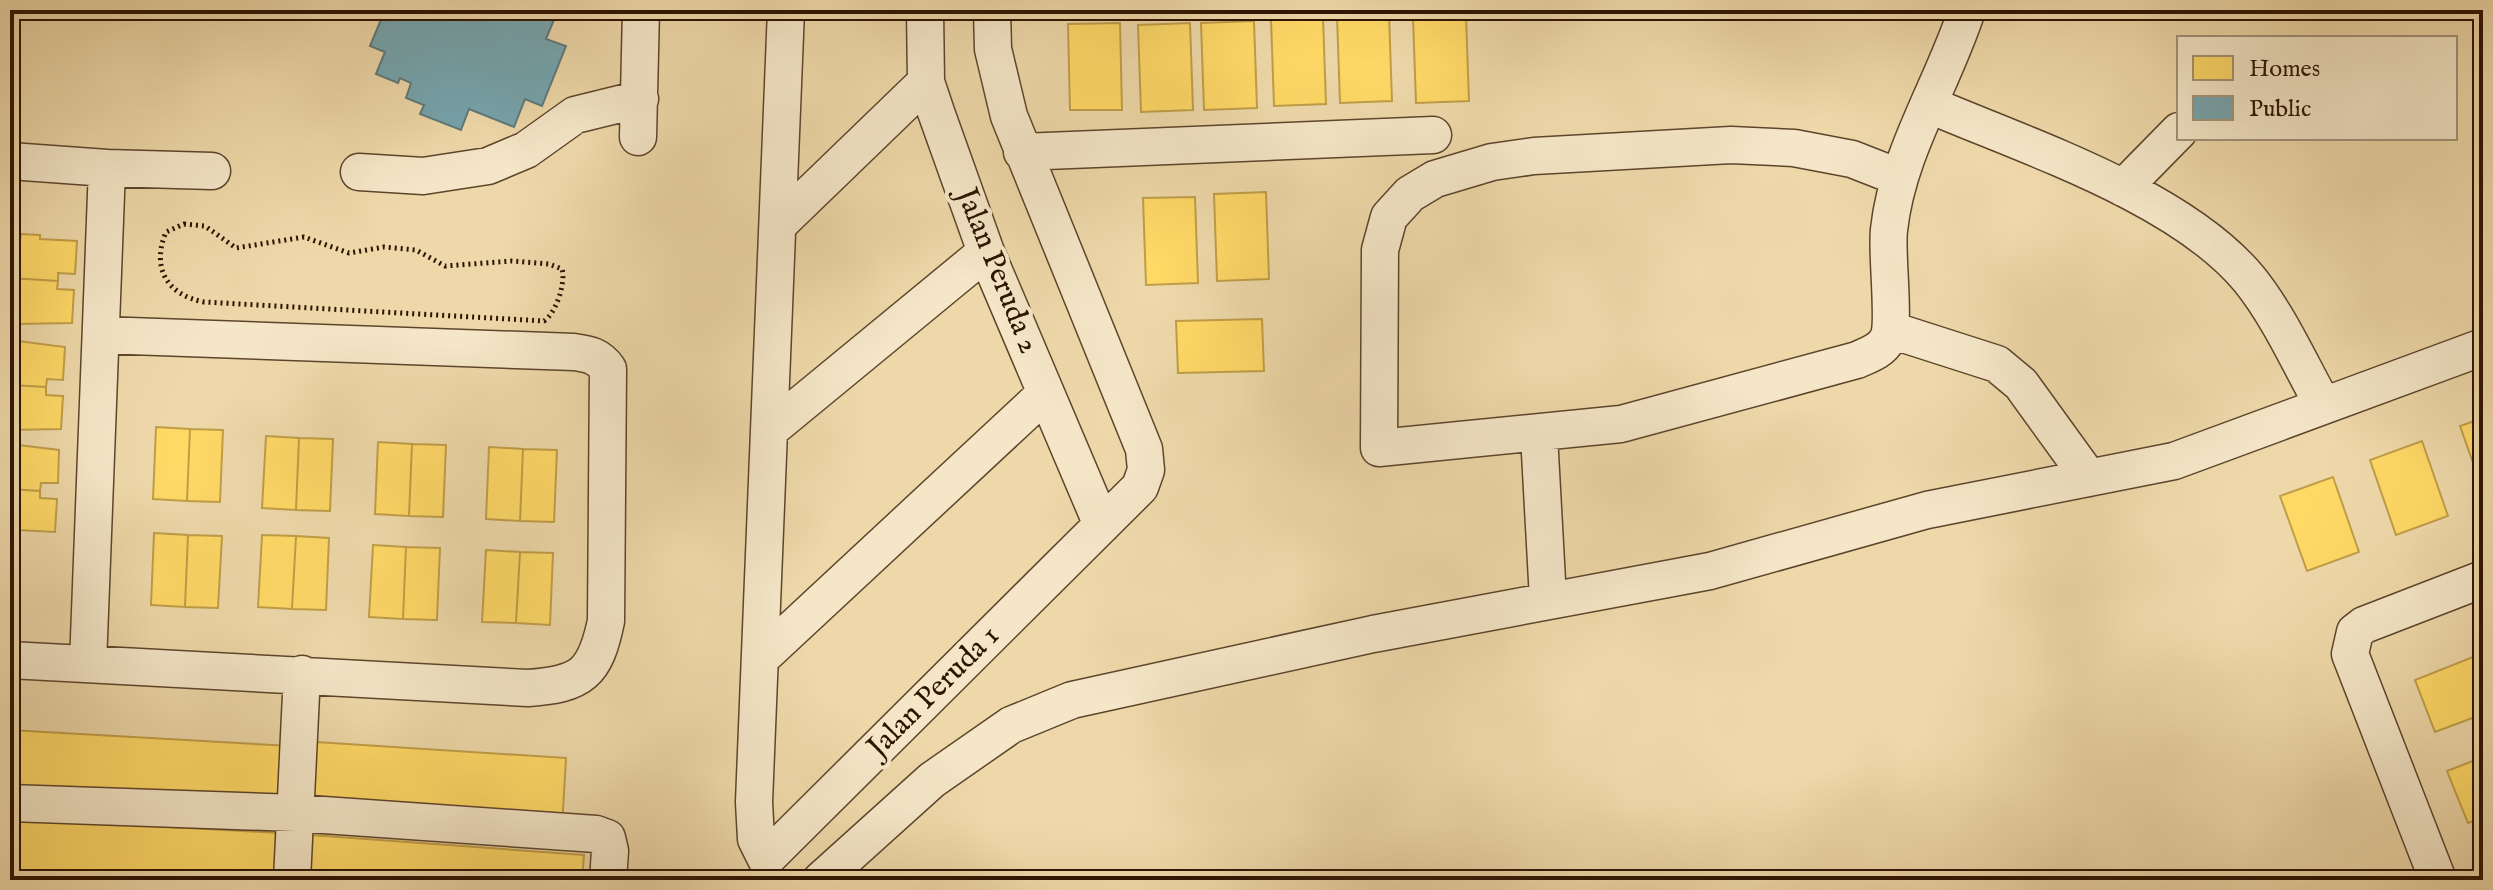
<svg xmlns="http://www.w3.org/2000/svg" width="2493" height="890" viewBox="0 0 2493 890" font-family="'IM FELL English',serif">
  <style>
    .homes { fill: #ffd966; stroke: #c09e48; stroke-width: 2 }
    .public { fill: #76a5af; stroke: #607a7b; stroke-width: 2 }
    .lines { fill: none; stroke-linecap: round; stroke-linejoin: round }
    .minor-casing { stroke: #5d452c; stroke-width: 39 }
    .path { stroke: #2d1402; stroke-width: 5; stroke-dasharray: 2 4; stroke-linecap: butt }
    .minor { stroke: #f4e6c7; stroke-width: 36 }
    .labels { text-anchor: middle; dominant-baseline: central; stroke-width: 8; stroke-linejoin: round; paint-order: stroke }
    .street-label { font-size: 30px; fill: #2d1402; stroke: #f4e6c7 }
  </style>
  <rect width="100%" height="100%" fill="#eed8a9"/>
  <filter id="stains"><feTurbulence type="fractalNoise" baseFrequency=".0025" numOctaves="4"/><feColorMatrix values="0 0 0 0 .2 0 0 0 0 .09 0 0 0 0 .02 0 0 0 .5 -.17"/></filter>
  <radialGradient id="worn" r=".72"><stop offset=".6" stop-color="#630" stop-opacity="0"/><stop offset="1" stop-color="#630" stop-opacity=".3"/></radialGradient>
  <!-- homes -->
  <path class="homes" d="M1389 14 1392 101 1340 103 1337 16Z
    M1466 15 1469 101 1416 103 1413 17Z
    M1323 17 1326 104 1274 106 1271 19Z
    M1254 21 1257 108 1204 110 1201 23Z
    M1120 23 1122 110H1070L1068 24Z
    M1190 23 1193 110 1141 112 1138 25Z
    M1266 192 1269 279 1217 281 1214 194Z
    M1195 197 1198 283 1146 285 1143 198Z
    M21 234 40 235V239L77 241 75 274 58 273V281L10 278V238L20 239Z
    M10 278 58 281 57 289 74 290 72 323 16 324V319H10Z
    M1262 319 1264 371 1178 373 1176 321Z
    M10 340 65 347 63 380 47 379 46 387 10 385Z
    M10 385 46 387V395L63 396 61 429 10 430Z
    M2483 418V491L2460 426Z
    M156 427 190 429 187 501 153 499Z
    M190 429 223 430 220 502 187 501Z
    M266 436 299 438 296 510 262 508Z
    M299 438 333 439 330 511 296 510Z
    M2422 441 2448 516 2396 535 2370 460Z
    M378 442 412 444 409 516 375 514Z
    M10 444 59 450 58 483H41L40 491 10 489Z
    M412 444 446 445 443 517 409 516Z
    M489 447 523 449 520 521 486 519Z
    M523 449 557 450 554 522 520 521Z
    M2333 477 2359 552 2307 571 2280 496Z
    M10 489 40 491V498L57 499 55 532 18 530V534H10Z
    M154 533 188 535 185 607 151 605Z
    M188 535 222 536 218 608 185 607Z
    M262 535 296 536 292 609 258 607Z
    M296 536 329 538 326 610 292 609Z
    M373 545 406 547 403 619 369 617Z
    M406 547 440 548 437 620 403 619Z
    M486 550 520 552 516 623 482 622Z
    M520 552 553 553 550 625 516 623Z
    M2483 653V714L2435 732 2415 680Z
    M10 730 291 746 288 809 10 794Z
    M316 742 566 758 562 828 311 812Z
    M2483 757V817L2468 823 2447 771Z
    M10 818 280 833 278 880H10Z
    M311 835 584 855 582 880H308Z"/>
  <!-- public -->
  <path class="public" d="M385 10H558L546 39 566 46 542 106 525 99 514 127 469 109 461 130 420 114 424 105 406 98 411 83 400 78 398 83 376 74 385 52 370 46Z"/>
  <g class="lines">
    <!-- minor casing -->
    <g class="minor-casing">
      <path id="minor" d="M786 10 754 802 756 839 766 859 1140 487 1146 470 1144 449 1009 116 993 49 992 10
        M925 10 926 82 936 112 986 252 1102 525
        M1930 105C2028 147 2180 196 2249 279 2279 316 2300 364 2323 405
        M638 137 641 10
        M1022 152 1433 135
        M10 161 107 168 88 664
        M107 168 212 171
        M359 172 423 176 488 166 526 150 575 115 640 99
        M1898 177 1852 159 1794 148 1731 145 1534 156 1492 162 1435 179 1410 194 1389 217 1380 250 1379 448 1621 424 1857 360C1868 355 1881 351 1887 340 1896 325 1886 254 1889 230 1897 153 1943 84 1967 10
        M2123 188 2179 131
        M779 224 926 82
        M1891 330 1997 364 2021 384 2089 478
        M771 429 986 252
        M1539 435 1548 599
        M760 659 1046 393
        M10 660 528 688C582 684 595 674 606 621L608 369C599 356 589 354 574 352L102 335
        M10 803 295 813 596 834 607 838 610 851 608 880
        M292 880 302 674
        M821 880 932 780 1011 725 1072 700 1373 634 1710 571 1927 510 2174 461 2483 347
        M2438 880 2350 654 2355 632 2364 625 2483 579"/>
    </g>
    <!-- path -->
    <path class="path" d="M184 224 205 226 236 248 304 237 349 253 384 247 416 250 445 266 512 261 549 264 562 269C566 283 556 313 544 321L204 302C167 295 151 268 166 232Z"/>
    <!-- minor -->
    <use href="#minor" class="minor"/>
  </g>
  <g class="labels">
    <!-- street labels -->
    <g class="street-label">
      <text transform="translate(997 271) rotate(68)">Jalan Peruda 2</text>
      <text transform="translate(934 692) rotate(-45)">Jalan Peruda 1</text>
    </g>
  </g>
  <!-- margin -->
  <rect width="2493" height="890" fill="none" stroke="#eed8a9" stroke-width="40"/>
  <rect x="12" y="12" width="2469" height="866" fill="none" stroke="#2d1402" stroke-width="4"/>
  <rect x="20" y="20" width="2453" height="850" fill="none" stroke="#2d1402" stroke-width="2"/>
  <!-- legend -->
  <rect x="2177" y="36" width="280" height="104" fill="#f4e6c7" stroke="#a49278" stroke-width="2"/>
  <rect x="2193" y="56" width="40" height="24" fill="#ffd966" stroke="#a49278" stroke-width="2"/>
  <text x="2249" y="76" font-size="24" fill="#2d1402">Homes</text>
  <rect x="2193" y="96" width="40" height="24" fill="#76a5af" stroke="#a49278" stroke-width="2"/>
  <text x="2249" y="116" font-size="24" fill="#2d1402">Public</text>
  <rect width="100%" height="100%" filter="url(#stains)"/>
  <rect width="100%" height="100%" fill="url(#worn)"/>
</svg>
